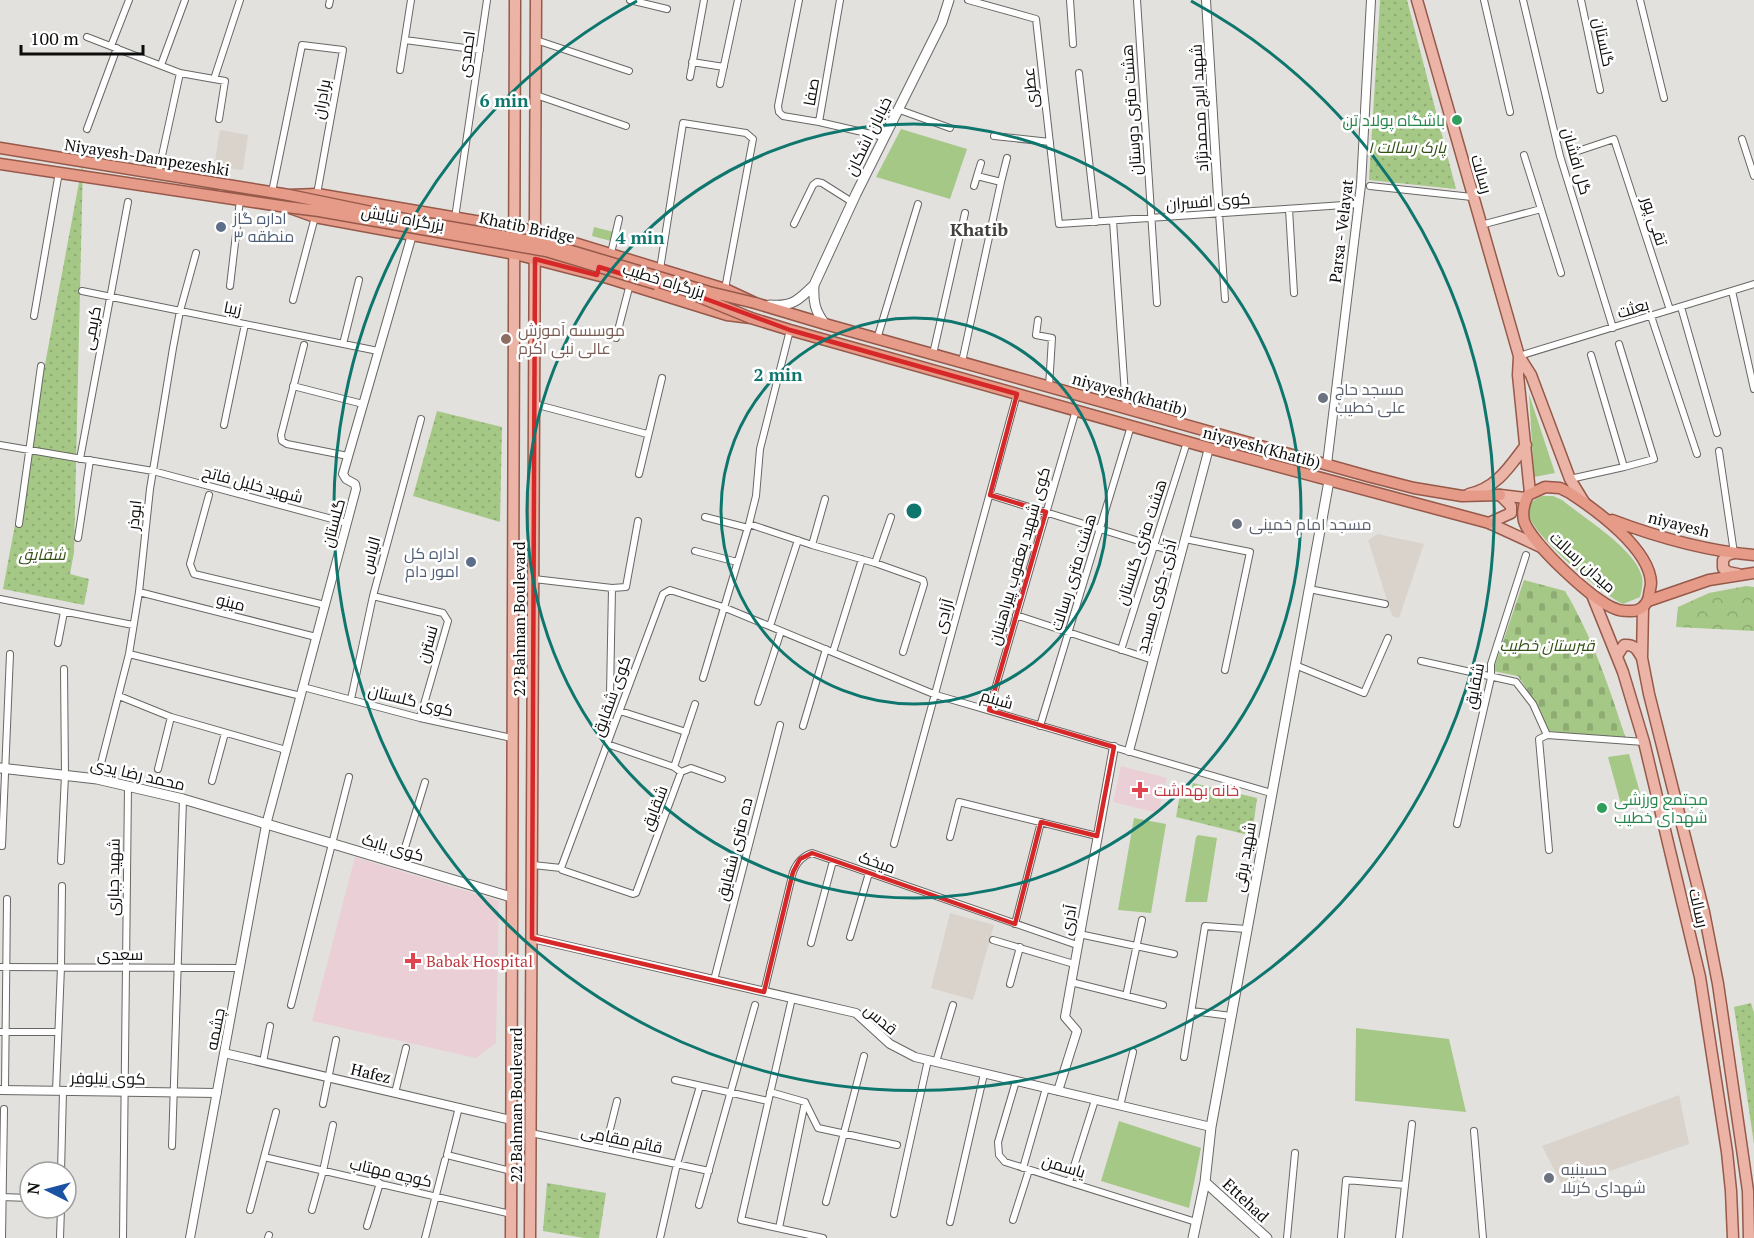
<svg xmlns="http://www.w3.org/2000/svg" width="1754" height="1238" viewBox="0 0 1754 1238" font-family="'PT Serif',Cairo,serif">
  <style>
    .built { fill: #dad3cb }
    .medical { fill: #ead0d6 }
    .green { fill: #a5c886 }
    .forest { fill: url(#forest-crowns) }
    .cemetery { fill: url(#cemetery-stones) }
    .park { fill: url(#park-dots) }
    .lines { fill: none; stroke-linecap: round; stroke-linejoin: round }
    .minor-casing { stroke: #686764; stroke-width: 8 }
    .tertiary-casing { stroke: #686764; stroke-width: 10 }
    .secondary-casing { stroke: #686764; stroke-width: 11 }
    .primary-casing { stroke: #96594a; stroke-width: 13 }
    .trunk-casing { stroke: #96594a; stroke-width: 13 }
    .minor { stroke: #fff; stroke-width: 6 }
    .tertiary { stroke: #fff; stroke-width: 8 }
    .secondary { stroke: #fff; stroke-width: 9 }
    .primary { stroke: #ecb4a6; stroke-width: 10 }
    .trunk { stroke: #e69b88; stroke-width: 10 }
    .trunk-bridge-casing { stroke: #96594a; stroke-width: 13; stroke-linecap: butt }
    .trunk-bridge { stroke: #e69b88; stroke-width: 10 }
    .marked { fill: none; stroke: #d62828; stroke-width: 4.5; stroke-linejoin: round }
    .ring { fill: none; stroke: #0f766e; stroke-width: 3 }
    .leisure-dot { fill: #2e9e5b; stroke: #fff; stroke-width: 2 }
    .service-dot { fill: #5c6f8a; stroke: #fff; stroke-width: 2 }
    .education-dot { fill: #8d6e63; stroke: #fff; stroke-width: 2 }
    .worship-dot { fill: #6b7280; stroke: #fff; stroke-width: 2 }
    .health-dot { fill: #e0444e; stroke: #fff; stroke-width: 2 }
    .labels { text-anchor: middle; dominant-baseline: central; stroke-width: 5; stroke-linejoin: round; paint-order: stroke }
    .street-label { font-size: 16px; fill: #0d0d0c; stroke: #fff }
    .leisure-label { font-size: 16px; fill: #27864d; stroke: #fff; text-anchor: end }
    .park-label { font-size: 16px; font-style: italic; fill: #345014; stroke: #fff }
    .service-label { font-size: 16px; fill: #4e5e75; stroke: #fff; text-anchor: start }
    .education-label { font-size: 16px; fill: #785e54; stroke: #fff; text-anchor: start }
    .worship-label { font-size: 16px; fill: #5b616d; stroke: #fff; text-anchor: start }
    .health-label { font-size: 16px; fill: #be3a42; stroke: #fff; text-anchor: start }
    .neighbourhood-label { font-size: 18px; font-weight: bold; fill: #403f3c; stroke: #fff }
    .centre { fill: #0f766e; stroke: #fff; stroke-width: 3 }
    .ring-label { font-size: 18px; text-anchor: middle; font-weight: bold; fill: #0f766e; stroke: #fff; stroke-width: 5; stroke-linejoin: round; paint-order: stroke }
  </style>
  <defs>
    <pattern id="forest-crowns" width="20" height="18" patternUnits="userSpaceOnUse" patternTransform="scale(1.5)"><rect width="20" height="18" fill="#a5c886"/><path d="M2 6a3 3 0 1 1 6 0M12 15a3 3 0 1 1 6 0" fill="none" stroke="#8dab72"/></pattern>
    <pattern id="cemetery-stones" width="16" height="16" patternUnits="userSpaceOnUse" patternTransform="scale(1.5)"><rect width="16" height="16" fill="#a5c886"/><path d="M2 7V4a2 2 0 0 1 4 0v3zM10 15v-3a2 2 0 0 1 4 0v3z" fill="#8dab72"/></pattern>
    <pattern id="park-dots" width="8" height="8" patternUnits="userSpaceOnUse" patternTransform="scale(1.5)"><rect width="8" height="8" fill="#a5c886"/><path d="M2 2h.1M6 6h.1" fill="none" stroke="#8dab72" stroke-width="1.8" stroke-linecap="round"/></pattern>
  </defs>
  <rect width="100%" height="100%" fill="#e3e1de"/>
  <!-- built -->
  <path class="built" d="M220 130 248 135 243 170 214 167Z
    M1378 534 1424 544 1399 618 1392 616 1368 540Z
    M950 913 994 925 973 1000 931 988Z
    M1679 1095 1689 1144 1563 1187 1542 1146Z"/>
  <!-- medical -->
  <path class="medical" d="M1121 766 1167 778 1158 813 1113 802Z
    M355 857 499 901 496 1043 476 1058 312 1021Z"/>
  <!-- green -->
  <path class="green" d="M901 129 967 149 950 199 876 177Z
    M594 227 614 232 611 241 592 236Z
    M1529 394 1555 473 1534 477Z
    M1542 496H1553L1562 500C1584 518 1633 548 1641 574 1644 581 1642 589 1640 597L1623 604C1602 594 1530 534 1528 512 1528 503 1535 499 1542 496Z
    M1629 754 1643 803 1622 808 1608 757Z
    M1134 818 1166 824 1151 913 1118 910Z
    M1198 835 1217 838 1207 902H1185L1196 837Z
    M1356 1028 1449 1039 1466 1112 1355 1101Z
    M1119 1121 1201 1148 1189 1208 1101 1181Z"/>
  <!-- forest -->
  <path class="forest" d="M1746 586 1754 587V631L1676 627 1678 607 1709 593Z"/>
  <!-- cemetery -->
  <path class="cemetery" d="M1524 580 1565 591C1593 638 1609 687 1626 739L1549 731 1535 702 1518 676 1493 671Z"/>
  <!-- park -->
  <path class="park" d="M1380 0H1407L1456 189 1369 180Z
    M83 161 74 552 70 574 89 579 84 605 3 589Z
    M437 411 502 427 500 522 413 496Z
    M1193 783 1257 798 1252 836 1176 817 1180 794 1188 796Z
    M1751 1003 1754 1013V1144L1734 1007Z
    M547 1183 606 1193 599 1238H584L543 1231Z"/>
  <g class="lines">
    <!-- minor casing -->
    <g class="minor-casing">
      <path id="minor" d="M630 0 667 9
        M799 0 778 106 779 112 783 116 819 122
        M840 0 819 122 884 137
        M968 0 1036 19 1059 224 1359 204
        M1070 0 1073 44
        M1137 0 1157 303
        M1484 0 1510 112
        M1523 0 1560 156 1613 328
        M1581 0 1600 90
        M1640 0 1664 98
        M329 5 330 0
        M87 37 180 73 225 81 219 119
        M405 40 480 50
        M536 40 629 71
        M111 46 129 0
        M692 62 724 67
        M161 65 185 0
        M400 70 411 0
        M1079 73 1096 222
        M690 77 704 0
        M214 79 240 0
        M720 84 738 0
        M536 95 626 126
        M897 109 950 128
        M87 129 117 48
        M994 136 1050 142
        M1742 139 1754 176
        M1572 153 1614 139 1670 310
        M1524 155 1561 273
        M158 174 180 73
        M1001 182 1007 158
        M974 186 977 176
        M1370 186 1472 197
        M272 192 302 45 343 50 317 194
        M1289 209 1294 293
        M1219 213 1225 299
        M455 218 487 0
        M1113 221 1126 409
        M794 224 813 185 817 182 822 183 852 202
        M1481 225 1541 209
        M611 253 619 219
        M660 269 683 123 746 133 753 139 725 289
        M230 286 240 200
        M82 291 378 351
        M1732 291 1754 389
        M293 300 315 217
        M1681 307 1717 433
        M34 316 59 172
        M1651 316 1697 454
        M1038 320 1036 335 1052 338 1049 387
        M616 338 630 284
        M877 339 918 204
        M343 344 359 280
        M1619 344 1654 459 1624 467
        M304 345 281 435 282 441 287 444 348 456
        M933 354 965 213
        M1519 356 1754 284
        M962 362 1001 182 977 176 981 163
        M293 386 363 404
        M534 404 647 434
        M224 425 245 324
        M0 445 153 471 347 523
        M1719 451 1734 553
        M80 459 128 202
        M639 474 662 378
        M1570 479 1624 467 1591 355
        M209 495 190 564 194 574 325 605
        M990 495 1181 554
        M705 517 748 528
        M19 524 41 366
        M749 524 812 545 875 563 923 580 924 584 903 652
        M78 538 90 460
        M1185 539 1250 552 1225 670
        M812 545 825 499
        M695 551 737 562
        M875 563 891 517
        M534 579 612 588 626 587 638 521
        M1309 589 1385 604
        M139 592 316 637
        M373 596 443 613 448 621 420 718
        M0 599 133 625
        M1016 615 1153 660
        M770 626 798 540
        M58 643 64 612
        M1121 650 1187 442
        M833 652 862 559
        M129 654 301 696
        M1421 661 1516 682 1533 704 1547 735 1644 742
        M1295 665 1364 693 1388 638
        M703 678 749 524 756 496 760 449 790 330
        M303 687 420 718 512 738
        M610 694 612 588
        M119 696 171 717 286 750
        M351 699 373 596 421 419
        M758 702 781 631
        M989 710 1076 410
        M620 711 686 732
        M803 726 826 649
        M1040 726 1131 426
        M1547 735 1539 739 1549 850
        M674 767 695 704
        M158 769 171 717
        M681 772 691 768 722 779
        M97 779 129 654 139 592 150 489 173 348 180 311 196 253
        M212 781 225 733
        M1457 824 1491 678V664L1526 555
        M950 837 959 802 1097 836
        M894 844 1017 394
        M2 846 10 654
        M61 861 65 775 64 669
        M400 864 425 782
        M533 865 561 868 562 870 633 894 636 893 681 772 674 767 607 744
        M561 868 663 594 670 590 723 607 936 695 1271 793
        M1015 924 1041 822
        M1079 934 1174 954
        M850 937 869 873
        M993 940 1074 964
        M811 943 833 861
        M0 967 240 968
        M714 980 780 725
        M1071 982 1163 1005
        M1010 984 1020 947
        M764 992 793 872C797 862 802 856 812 853L1077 945
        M1126 996 1142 920
        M792 998 741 1220 823 1238
        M291 1005 349 777
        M1192 1011 1231 1016
        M0 1032H58
        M1184 1057 1205 926 1246 929
        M263 1062 270 1026
        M936 1062 953 1005
        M675 1080 768 1101
        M1016 1081 998 1142 999 1155 1005 1162 1196 1222
        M5 1090 7 899
        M56 1091 61 967 62 886
        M770 1092 805 1102 818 1128 897 1145
        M395 1093 406 1048
        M323 1104 336 1040
        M1120 1106 1133 1052
        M459 1107 447 1155 511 1171
        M1474 1131 1483 1238
        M531 1133 709 1171
        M172 1146 183 799
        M605 1149 617 1101
        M264 1157 511 1214
        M1023 1168 1046 1088
        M61 1172 63 1091
        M1069 1182 1095 1100
        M1 1197 30 1198
        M826 1202 864 1056
        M699 1205 755 1005
        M250 1210 276 1112
        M312 1210 323 1171 333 1125
        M894 1214 928 1060
        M1013 1220 1029 1170
        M950 1222 984 1074
        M367 1226 380 1183
        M779 1228 805 1102
        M1341 1237 1346 1180 1405 1185
        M2 1238 4 1109
        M60 1238 61 1208
        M123 1238 128 786
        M268 1238 269 1235
        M425 1238 445 1160
        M660 1238 677 1164 700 1086
        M1287 1238 1295 1153
        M1399 1238 1412 1124"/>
    </g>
    <!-- tertiary casing -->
    <g class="tertiary-casing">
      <path id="tertiary" d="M1206 0 1219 213
        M1327 464 1361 185 1371 0
        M1129 751 1209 448
        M532 938 856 1013 890 1044 915 1057 1211 1127
        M224 1053 511 1120
        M0 1090 217 1093
        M1058 1091 1077 1031 1065 1017 1114 747
        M190 1238 266 825 356 489 355 484 346 479 343 474 412 235"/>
    </g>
    <!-- secondary casing -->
    <g class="secondary-casing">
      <path id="secondary" d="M770 305C792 307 799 300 814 285
        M825 324C815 311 813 302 814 285L856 194 942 22 949 0
        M0 768 97 779 183 799 511 897
        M1205 1182 1267 1238
        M1193 1238 1205 1182 1211 1127 1329 481"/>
    </g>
    <!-- primary casing -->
    <g class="primary-casing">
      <path id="primary" d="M1417 0 1519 356 1531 375 1570 479 1584 502
        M1519 356 1518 375 1530 493
        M1469 494C1497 488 1510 466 1526 445
        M1500 495 1526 498
        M1489 523 1541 547
        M1489 523 1511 513V506L1500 495
        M1734 553 1727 555 1723 560V568L1728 572 1738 574
        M1592 595 1623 672 1644 742 1700 977 1727 1152 1731 1191 1733 1238
        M1643 608 1642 658 1649 694 1704 912 1718 984 1742 1149 1748 1191 1749 1238
        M1617 656 1624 645C1634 644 1637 649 1642 658
        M511 1238 515 0
        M530 1238 536 0"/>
    </g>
    <!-- trunk casing -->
    <g class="trunk-casing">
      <path id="trunk" d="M0 148 289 195 317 194 535 231 725 289 755 303 825 324 1371 477 1414 488 1462 496 1500 495
        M0 164 287 207 315 217 515 254 608 278 727 315 751 318 790 330 1209 448 1489 523
        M1545 487 1560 488 1570 493C1596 510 1650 549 1651 583 1651 587 1649 592 1649 596 1647 606 1639 612 1629 611 1625 611 1620 611 1616 609 1594 602 1531 543 1524 521 1522 512 1524 503 1528 495Z
        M1612 520C1657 537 1706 551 1754 555
        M1648 601 1709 580 1754 573"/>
    </g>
    <!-- minor -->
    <use href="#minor" class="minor"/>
    <!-- tertiary -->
    <use href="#tertiary" class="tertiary"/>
    <!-- secondary -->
    <use href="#secondary" class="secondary"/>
    <!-- primary -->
    <use href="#primary" class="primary"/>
    <!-- trunk -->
    <use href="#trunk" class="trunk"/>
    <!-- trunk-bridge casing -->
    <g class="trunk-bridge-casing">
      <path id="trunk-bridge" d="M289 195 415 221 548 244 709 292 755 303
        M287 207 319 211 546 251 656 284
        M697 296 751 318"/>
    </g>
    <!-- trunk-bridge -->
    <use href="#trunk-bridge" class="trunk-bridge"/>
  </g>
  <!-- marked area -->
  <path class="marked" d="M535 259 597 275 599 267 706 299 790 330 1017 394 990 495 1046 512 989 710 1114 747 1097 836 1041 822 1015 924 812 853 800 859 793 872 764 992 532 938Z"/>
  <!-- distance rings -->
  <g class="ring">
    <circle cx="914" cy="511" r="193"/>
    <circle cx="914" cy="511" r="387"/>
    <path d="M1191 1A580 580 0 1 1 637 1"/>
  </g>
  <!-- markers -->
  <g class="leisure-dot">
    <circle cx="1457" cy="120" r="6"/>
    <circle cx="1602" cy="808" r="6"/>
  </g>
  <g class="service-dot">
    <circle cx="221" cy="227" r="6"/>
    <circle cx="471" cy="562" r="6"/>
  </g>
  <circle class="education-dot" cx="506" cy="339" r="6"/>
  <g class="worship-dot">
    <circle cx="1323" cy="398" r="6"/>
    <circle cx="1237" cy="524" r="6"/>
    <circle cx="1549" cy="1178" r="6"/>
  </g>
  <g class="health-dot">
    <path d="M1137 781h6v6h6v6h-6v6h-6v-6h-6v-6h6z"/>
    <path d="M410 952h6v6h6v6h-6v6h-6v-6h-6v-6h6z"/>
  </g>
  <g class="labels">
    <!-- street labels -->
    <g class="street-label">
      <text transform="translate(1604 42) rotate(78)">گلستان</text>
      <text transform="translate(466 54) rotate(-82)">احمدی</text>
      <text transform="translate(1030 88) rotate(-96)">عطری</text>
      <text transform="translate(811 92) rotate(-80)">صفا</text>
      <text transform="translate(321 99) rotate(-80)">برادران</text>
      <text transform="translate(1199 108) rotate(-93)">شهید ایرج محمدنژاد</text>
      <text transform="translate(1131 110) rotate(-94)">هشت متری دوستان</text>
      <text transform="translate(868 136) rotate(-64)">خیابان اشکان</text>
      <text transform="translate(147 157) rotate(9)">Niyayesh-Dampezeshki</text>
      <text transform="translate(1577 161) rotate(74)">گل افشان</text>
      <text transform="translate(1482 174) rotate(74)">رسالت</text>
      <text transform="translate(1208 201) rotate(-4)">کوی افسران</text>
      <text transform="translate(403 218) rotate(10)">بزرگراه نیایش</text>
      <text transform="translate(1655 221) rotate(72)">تقی پور</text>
      <text transform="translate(527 227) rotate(12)">Khatib Bridge</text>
      <text transform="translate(1341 231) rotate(-83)">Parsa - Velayat</text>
      <text transform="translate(664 280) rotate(17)">بزرگراه خطیب</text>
      <text transform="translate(233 308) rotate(11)">زیبا</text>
      <text transform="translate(1633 308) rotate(-17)">بعثت</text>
      <text transform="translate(91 328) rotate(-79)">کریمی</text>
      <text transform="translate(1130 394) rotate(16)">niyayesh(khatib)</text>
      <text transform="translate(1262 447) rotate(15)">niyayesh(Khatib)</text>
      <text transform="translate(253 484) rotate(15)">شهید خلیل فاتح</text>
      <text transform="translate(134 515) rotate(-84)">ابوذر</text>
      <text transform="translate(333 523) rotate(-75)">گلستان</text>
      <text transform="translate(1679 524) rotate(14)">niyayesh</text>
      <text transform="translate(1141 542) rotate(-72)">هشت متری گلستان</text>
      <text transform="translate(370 555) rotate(-75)">الیاس</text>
      <text transform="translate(1019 556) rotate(-74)">کوی شهید یعقوب پیراهنیان</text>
      <text transform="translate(1583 562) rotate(42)">میدان رسالت</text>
      <text transform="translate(1073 572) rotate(-73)">هشت متری رسالت</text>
      <text transform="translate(1156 596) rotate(-75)">آذری-کوی مسجد</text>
      <text transform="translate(231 602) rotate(14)">مینو</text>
      <text transform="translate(943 616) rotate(-75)">آزادی</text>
      <text transform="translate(519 619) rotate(-90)">22 Bahman Boulevard</text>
      <text transform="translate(427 644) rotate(-74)">نسترن</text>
      <text transform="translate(1474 686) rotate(-79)">شقایق</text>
      <text transform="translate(611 696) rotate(-70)">کوی شقایق</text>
      <text transform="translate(997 699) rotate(16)">شبنم</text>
      <text transform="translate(411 700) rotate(14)">کوی گلستان</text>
      <text transform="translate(138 774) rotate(13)">محمد رضا یدی</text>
      <text transform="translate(654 808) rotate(-69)">شقایق</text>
      <text transform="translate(393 847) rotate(16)">کوی بابک</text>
      <text transform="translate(734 849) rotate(-76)">ده متری شقایق</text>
      <text transform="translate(1244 857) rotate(-80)">شهید برقی</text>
      <text transform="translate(877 862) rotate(19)">میخک</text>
      <text transform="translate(113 877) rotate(-89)">شهید جباری</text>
      <text transform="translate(1699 908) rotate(77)">رسالت</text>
      <text transform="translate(1068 920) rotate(-79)">آذری</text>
      <text x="120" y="954">سعدی</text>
      <text transform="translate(881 1019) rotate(40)">قدس</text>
      <text transform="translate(215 1029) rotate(-79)">چشمه</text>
      <text transform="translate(371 1073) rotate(13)">Hafez</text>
      <text transform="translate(108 1078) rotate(1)">کوی نیلوفر</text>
      <text transform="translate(516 1105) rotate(-90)">22 Bahman Boulevard</text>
      <text transform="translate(622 1139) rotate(12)">قائم مقامی</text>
      <text transform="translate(1064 1166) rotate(17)">یاسمن</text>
      <text transform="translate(391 1172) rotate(13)">کوچه مهتاب</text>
      <text transform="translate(1246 1200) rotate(43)">Ettehad</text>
    </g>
    <!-- leisure labels -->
    <g class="leisure-label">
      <text x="1445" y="120">باشگاه پولاد تن</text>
      <text x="1614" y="799" text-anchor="start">مجتمع ورزشی<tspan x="1614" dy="18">شهدای خطیب</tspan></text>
    </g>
    <!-- park labels -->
    <g class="park-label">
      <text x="1407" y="147">پارک رسالت ۱</text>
      <text x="42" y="554">شقایق</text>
      <text x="1547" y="645">قبرستان خطیب</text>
    </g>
    <!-- service labels -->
    <g class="service-label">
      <text x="233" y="218">اداره گاز<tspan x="233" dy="18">منطقه ۳</tspan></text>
      <text x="459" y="553" text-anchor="end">اداره کل<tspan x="459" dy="18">امور دام</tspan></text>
    </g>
    <!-- education labels -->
    <g class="education-label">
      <text x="518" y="330">موسسه آموزش<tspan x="518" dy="18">عالی نبی اکرم</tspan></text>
    </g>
    <!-- worship labels -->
    <g class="worship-label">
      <text x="1335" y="389">مسجد حاج<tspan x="1335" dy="18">علی خطیب</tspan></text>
      <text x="1249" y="524">مسجد امام خمینی</text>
      <text x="1561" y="1169">حسینیه<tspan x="1561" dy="18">شهدای کربلا</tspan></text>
    </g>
    <!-- health labels -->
    <g class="health-label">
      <text x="1154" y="790">خانه بهداشت</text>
      <text x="426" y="961">Babak Hospital</text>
    </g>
    <!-- neighbourhood labels -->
    <g class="neighbourhood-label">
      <text x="979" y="229">Khatib</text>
    </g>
  </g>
  <circle cx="914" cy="511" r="9" class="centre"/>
  <g class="ring-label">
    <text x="504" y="107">6 min</text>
    <text x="640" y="244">4 min</text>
    <text x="778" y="381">2 min</text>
  </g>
  <!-- north arrow -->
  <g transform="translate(48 1190) rotate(276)"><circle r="28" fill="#ffffff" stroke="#9e9e9e" stroke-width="1.5"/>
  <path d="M0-4.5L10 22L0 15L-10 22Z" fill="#1c52a4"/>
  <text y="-9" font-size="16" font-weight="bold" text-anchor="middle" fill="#0d0d0c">N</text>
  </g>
  <!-- scale -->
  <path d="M21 45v9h122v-9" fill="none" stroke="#0d0d0c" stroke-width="3"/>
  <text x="30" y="45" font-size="18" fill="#0d0d0c" stroke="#ffffff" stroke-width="4.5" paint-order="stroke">100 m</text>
</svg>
